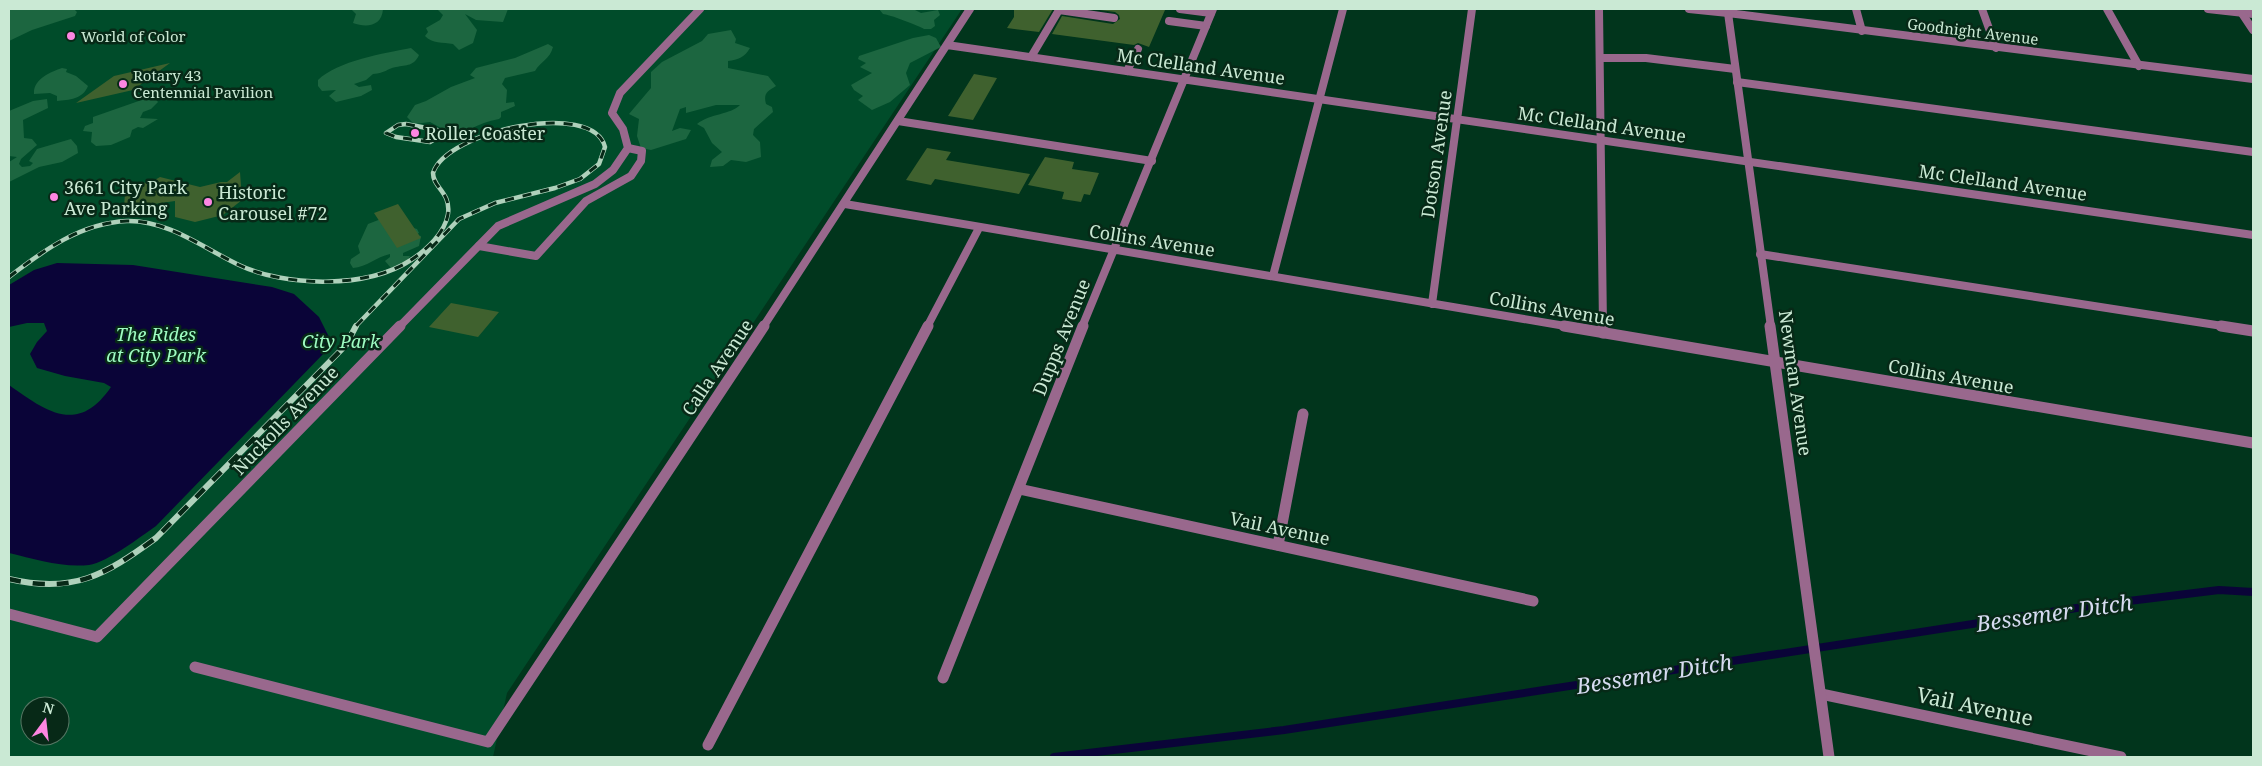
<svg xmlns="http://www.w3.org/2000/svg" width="2262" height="766" viewBox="0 0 2262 766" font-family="'Noto Serif',serif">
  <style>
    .green { fill: #004c2a; fill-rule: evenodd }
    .forest { fill: #1c6640 }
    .water { fill: #0a0438 }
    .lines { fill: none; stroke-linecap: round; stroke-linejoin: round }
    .stream { stroke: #0a0438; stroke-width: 8 }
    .building { fill: #3f612e }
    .service-far1 { stroke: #99688d; stroke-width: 8 }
    .service { stroke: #99688d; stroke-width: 11 }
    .minor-far1 { stroke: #99688d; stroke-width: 8 }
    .minor { stroke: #99688d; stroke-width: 11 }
    .tertiary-far1 { stroke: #99688d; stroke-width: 8 }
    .tertiary { stroke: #99688d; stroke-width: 11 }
    .rail-far1-casing { stroke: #afd1bb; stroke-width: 4.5 }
    .rail-casing { stroke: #afd1bb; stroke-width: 6 }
    .rail-far1 { stroke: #072917; stroke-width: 3; stroke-dasharray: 9; stroke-linecap: butt }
    .rail { stroke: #072917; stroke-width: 4.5; stroke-dasharray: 12; stroke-linecap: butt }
    .poi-dot { fill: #fd86e2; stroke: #072917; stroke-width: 2 }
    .labels { text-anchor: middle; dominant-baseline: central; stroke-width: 5; stroke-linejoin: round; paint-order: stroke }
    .far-street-label { font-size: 15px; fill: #cae9d4; stroke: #072917 }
    .far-poi-label { font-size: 15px; fill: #cae9d4; stroke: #072917; text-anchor: start }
    .street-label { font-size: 18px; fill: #cae9d4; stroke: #072917 }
    .poi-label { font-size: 18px; fill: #cae9d4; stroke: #072917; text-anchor: start }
    .park-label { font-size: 18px; font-style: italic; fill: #9efcc2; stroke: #072917 }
    .near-street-label { font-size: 21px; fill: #cae9d4; stroke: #072917 }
    .near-water-label { font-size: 22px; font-style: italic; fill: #d6dbf0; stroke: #072917 }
  </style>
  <rect width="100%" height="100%" fill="#01351c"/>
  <!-- green -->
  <path class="green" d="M9 9H962L507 693 493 757H9ZM30 706H60V736H30Z"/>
  <!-- forest -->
  <path class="forest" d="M9 9H74L77 12 75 16 32 30 9 41Z
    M351 9H383C382 26 367 28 353 23L356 14Z
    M440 9H508L503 22 476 20 465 14 477 30 473 43 459 50 453 44C443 42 432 44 425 36L428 32 426 28 440 20 443 15 438 10Z
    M879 9H913L921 13 938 10 940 15 934 20 935 26 931 29H924C920 26 888 14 883 14Z
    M731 30 736 39 735 43 750 48C745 57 738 60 728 61V68L768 76 776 86C768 91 763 93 766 104L772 107 773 112 754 129 753 135 760 142 761 157 746 162 731 160 723 166 710 167 712 160 722 152 712 143 704 128 697 124C711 113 730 115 740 105H716L686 113V107L680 109 672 131 680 128 691 130 686 139 651 150 641 148 637 136 639 119 629 114 651 88V72L662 62 702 41 708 34Z
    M929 35 936 38 941 47 910 63 906 73 910 85 890 102 872 110 858 100 863 96 854 90 851 85 872 73 860 67 866 63 858 59 859 56 913 38Z
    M548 44 553 47C550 59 541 61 535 71L505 78 502 84 507 90 506 103 514 102 515 106 501 112V117L499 119C477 123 464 134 444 139L441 128 430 122 414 124 407 117 415 105 426 101 451 87 475 78 470 75 476 68 515 58Z
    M411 48 419 55C414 66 407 65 396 67 386 69 386 73 373 74L366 80 354 84 359 87 371 85 372 90 361 96 336 102 329 96 336 90 322 91 318 86V80C337 61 385 53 411 48Z
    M62 68 67 69 66 72 76 76 88 86C83 99 69 100 57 101V96L50 93 34 94C33 79 51 72 62 68Z
    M153 96 158 102 151 109 143 112 140 118 158 119 143 128 138 127 132 130 130 137 111 145 96 146 91 142 92 132 83 131 85 126 93 123V117Z
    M47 99 48 108 23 120 24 138 32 139 37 145 21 159 19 164 22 167 30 166 33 163 29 161 37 149 71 139 77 146 78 153 62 162 39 167 9 182V162L17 157 9 156V111L33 101Z
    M381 219 417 229 419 233 415 235 421 236 419 246 403 253V256H410C408 264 399 266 391 268L385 261 390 257V254C376 257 367 267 353 268L350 263 351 259 360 253 358 246 368 224Z"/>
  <!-- water -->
  <path class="water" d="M57 263 133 265 272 287 294 294 319 317 331 341 327 350 156 526C140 537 108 562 89 565 62 568 35 559 9 553V385C47 412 78 435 111 387L104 383 65 376 37 368 30 354 37 342 47 331 44 323H27L9 327V285L34 270Z"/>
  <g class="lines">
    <!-- stream -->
    <path class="stream" d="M1054 757 1284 730 2096 605 2219 590 2253 592"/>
  </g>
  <!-- building -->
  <path class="building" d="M1014 9H1053L1039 32 1007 28 1014 17Z
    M1092 9H1152L1165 10 1149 47 1138 43 1134 45 1052 34 1062 16 1113 24 1120 19 1119 15 1115 12Z
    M170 63 133 90 76 103 114 76Z
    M974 74 997 78 973 120 948 116Z
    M927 148 951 152 946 160 1030 174 1019 194 935 179 931 185 906 180Z
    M1045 157 1074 162 1072 169 1099 173 1090 195 1084 194 1081 202 1062 199 1064 192 1028 185Z
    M240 172 242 200 223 215 195 222 175 217V201L140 206 123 218 125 194 139 184 153 181 160 177 200 187 221 182H227Z
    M398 204 421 238 397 248 374 213Z
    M451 303 499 312 478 337 429 327Z"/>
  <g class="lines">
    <!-- service-far1 -->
    <path class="service-far1" d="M1180 9 1211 13
      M1599 9 1603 327
      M1856 9 1862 31
      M2107 9 2139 66
      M2208 9 2253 14
      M1169 21 1206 26
      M1031 57 1059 10 1114 18
      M1600 58H1646L1735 69
      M1127 71 1138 49
      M1737 82 2253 152
      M898 121 1152 161
      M479 246 536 256 586 201 631 176 641 161 642 151 628 148
      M1760 254 2229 327
      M1273 276 1343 9
      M927 327 979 228"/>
    <!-- service -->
    <path class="service" d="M1603 326V333
      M2221 326 2253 331
      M1278 545 1303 414
      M708 745 928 326"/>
    <!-- minor-far1 -->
    <path class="minor-far1" d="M1689 9 1728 13 1727 9
      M1982 9 1996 48
      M2239 9 2253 30
      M947 45 2253 235
      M845 204 1571 327
      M1432 304 1472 9
      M399 327 498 226 595 184 613 170 628 148 623 129 612 113 620 93 700 9
      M763 327 970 9
      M1082 327 1213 9"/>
    <!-- minor -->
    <path class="minor" d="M1564 326 2253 443
      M1019 489 1533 601
      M9 614 97 637 400 326
      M195 667 488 742 764 326
      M943 678 1083 326
      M1821 694 2121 757"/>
    <!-- tertiary-far1 -->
    <path class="tertiary-far1" d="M1771 327 1728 13 2253 79"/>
    <!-- tertiary -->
    <path class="tertiary" d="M1770 326 1829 757"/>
    <!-- rail-far1 casing -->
    <g class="rail-far1-casing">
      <path id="rail-far1" d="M406 124 442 131 441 135 430 142 396 137 386 133 398 125Z
        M9 277C44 250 81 223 127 221 168 220 203 248 239 265 285 287 367 289 411 260 426 250 445 233 448 214 451 192 433 188 433 173 446 131 593 99 605 147L599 164 580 179 555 188 495 203 459 219 355 327"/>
    </g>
    <!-- rail casing -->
    <g class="rail-casing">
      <path id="rail" d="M9 579C74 594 105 575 156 538L346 345 356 326"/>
    </g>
    <!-- rail-far1 -->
    <use href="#rail-far1" class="rail-far1"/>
    <!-- rail -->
    <use href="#rail" class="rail"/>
  </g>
  <!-- markers -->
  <g class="poi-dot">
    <circle cx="71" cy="36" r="5"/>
    <circle cx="123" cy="84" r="5"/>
    <circle cx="415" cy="133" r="5"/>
    <circle cx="54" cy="197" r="5"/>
    <circle cx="208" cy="202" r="5"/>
  </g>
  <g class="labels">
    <!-- far-street labels -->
    <g class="far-street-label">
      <text transform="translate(1973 31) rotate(7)">Goodnight Avenue</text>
    </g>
    <!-- far-poi labels -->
    <g class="far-poi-label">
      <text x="81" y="36">World of Color</text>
      <text x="133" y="75">Rotary 43<tspan x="133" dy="17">Centennial Pavilion</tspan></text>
    </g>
    <!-- street labels -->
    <g class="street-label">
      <text transform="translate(1201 66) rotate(8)">Mc Clelland Avenue</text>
      <text transform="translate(1602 124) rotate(8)">Mc Clelland Avenue</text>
      <text transform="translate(1436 154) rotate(-82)">Dotson Avenue</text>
      <text transform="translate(2003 182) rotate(8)">Mc Clelland Avenue</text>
      <text transform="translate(1152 240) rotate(9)">Collins Avenue</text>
      <text transform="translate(1552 308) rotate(10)">Collins Avenue</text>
      <text transform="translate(1061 337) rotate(-68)">Dupps Avenue</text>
      <text transform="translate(717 367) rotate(-56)">Calla Avenue</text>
      <text transform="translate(1951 376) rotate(10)">Collins Avenue</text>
      <text transform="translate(1796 383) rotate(82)">Newman Avenue</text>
      <text transform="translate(285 420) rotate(-46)">Nuckolls Avenue</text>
      <text transform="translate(1280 528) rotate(12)">Vail Avenue</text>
    </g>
    <!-- poi labels -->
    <g class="poi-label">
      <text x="425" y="133">Roller Coaster</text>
      <text x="64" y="187">3661 City Park<tspan x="64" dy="21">Ave Parking</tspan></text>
      <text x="218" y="192">Historic<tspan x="218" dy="21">Carousel #72</tspan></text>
    </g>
    <!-- park labels -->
    <g class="park-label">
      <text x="156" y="334">The Rides<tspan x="156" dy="21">at City Park</tspan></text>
      <text x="341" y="341">City Park</text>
    </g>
    <!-- near-street labels -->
    <g class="near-street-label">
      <text transform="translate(1975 706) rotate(12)">Vail Avenue</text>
    </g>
    <!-- near-water labels -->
    <g class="near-water-label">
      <text transform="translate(2054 612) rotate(-8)">Bessemer Ditch</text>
      <text transform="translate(1654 673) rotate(-9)">Bessemer Ditch</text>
    </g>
  </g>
  <!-- border -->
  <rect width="2262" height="766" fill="none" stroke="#cae9d4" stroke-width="20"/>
  <!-- north arrow -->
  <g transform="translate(45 721) rotate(15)"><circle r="24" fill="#072917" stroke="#557663"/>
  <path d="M0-4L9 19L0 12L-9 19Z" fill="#fd86e2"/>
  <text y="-8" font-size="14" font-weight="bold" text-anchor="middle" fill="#cae9d4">N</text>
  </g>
</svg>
